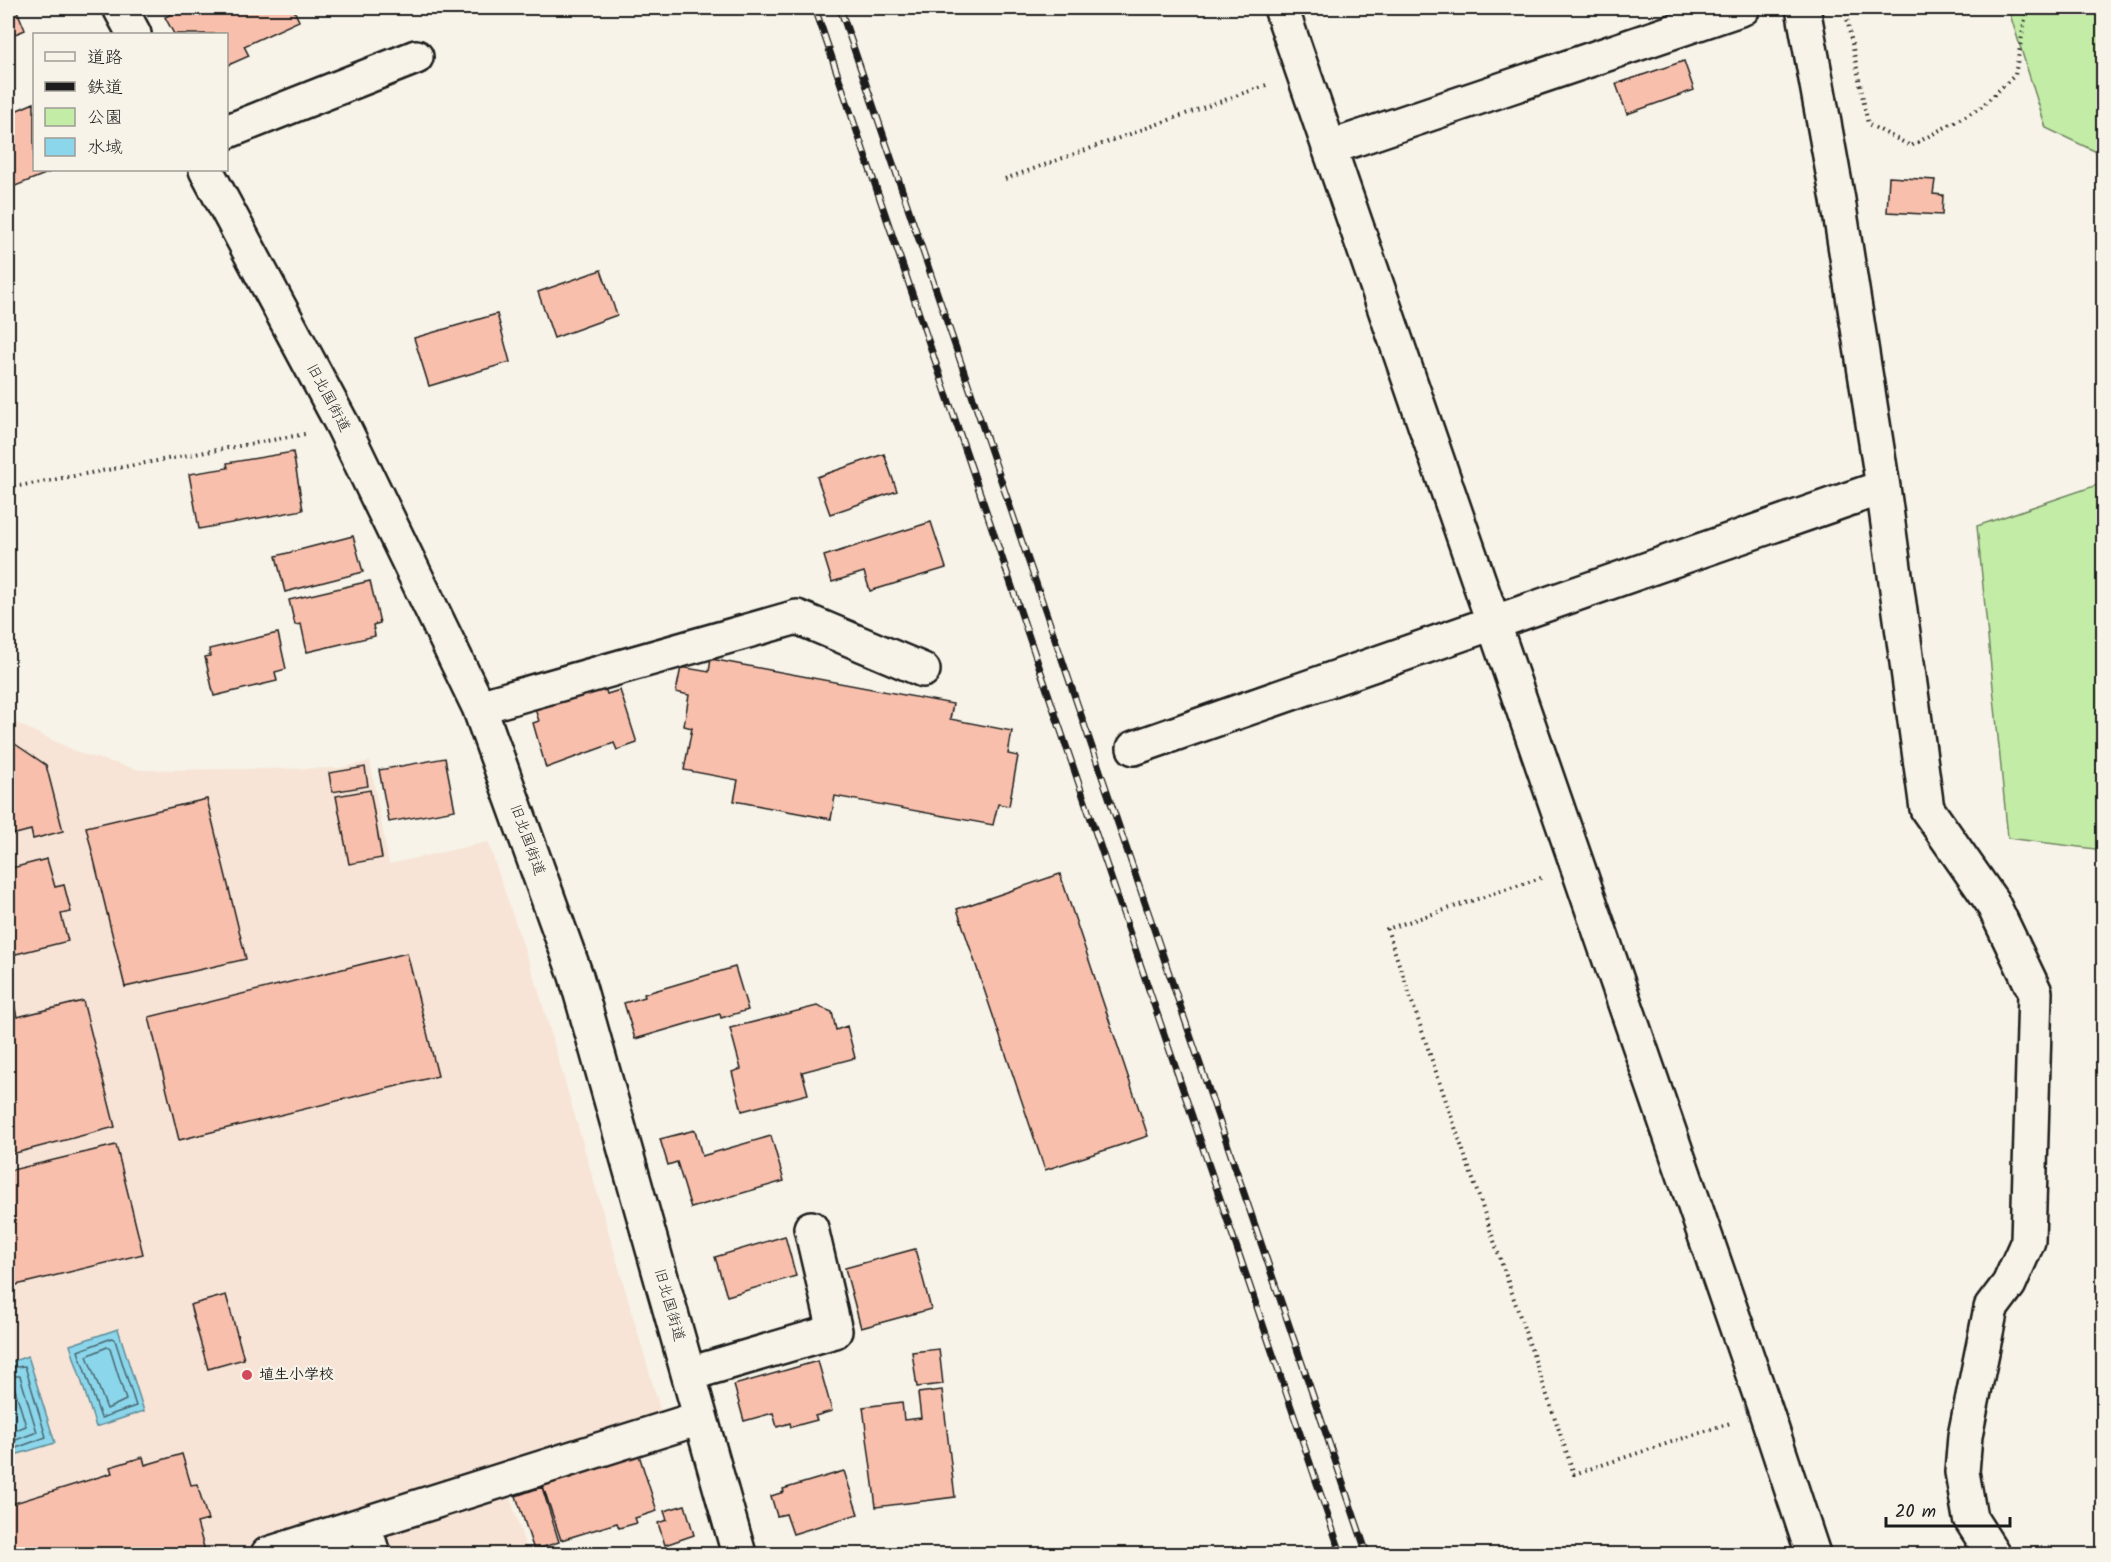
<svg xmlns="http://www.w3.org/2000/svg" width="2111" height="1562" viewBox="0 0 2111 1562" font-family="Kalam,'Klee One',sans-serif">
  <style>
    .built { fill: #f7e4d6 }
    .green { fill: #c3eca7; stroke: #708462; stroke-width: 1.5 }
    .water { fill: #8bd6eb; stroke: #5f8c98; stroke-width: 1.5 }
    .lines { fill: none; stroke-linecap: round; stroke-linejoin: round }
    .shore { stroke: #48666f; stroke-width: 1.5 }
    .building { fill: #f8c0ac; stroke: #1c1c1c; stroke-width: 1.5 }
    .minor-casing { stroke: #1c1c1c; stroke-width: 38 }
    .path { stroke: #1c1c1c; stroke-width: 4; stroke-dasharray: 1.5 4.5; stroke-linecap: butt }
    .minor { stroke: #f7f3e8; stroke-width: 33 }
    .rail-casing { stroke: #1c1c1c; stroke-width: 7 }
    .rail { stroke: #f7f3e8; stroke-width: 4.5; stroke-dasharray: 14; stroke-linecap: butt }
    .poi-dot { fill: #d1495b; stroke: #f7f3e8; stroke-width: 2 }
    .labels { text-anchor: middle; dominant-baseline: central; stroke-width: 4.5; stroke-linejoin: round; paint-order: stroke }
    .street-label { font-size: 15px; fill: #1c1c1c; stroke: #f7f3e8 }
    .poi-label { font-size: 15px; font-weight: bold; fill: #1c1c1c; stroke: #f7f3e8; text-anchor: start }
  </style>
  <rect width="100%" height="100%" fill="#f7f3e8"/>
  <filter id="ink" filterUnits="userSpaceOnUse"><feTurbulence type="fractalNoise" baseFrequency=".0167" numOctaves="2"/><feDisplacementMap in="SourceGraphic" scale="12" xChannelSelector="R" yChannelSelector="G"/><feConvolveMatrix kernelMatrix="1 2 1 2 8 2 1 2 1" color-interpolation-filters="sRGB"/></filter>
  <g filter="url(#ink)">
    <!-- built -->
    <path class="built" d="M8 719 82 754 140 770 340 768 370 761 389 864 488 842 538 989 662 1416 509 1494 528 1554H8Z"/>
    <!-- green -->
    <path class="green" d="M2008 8H2103V155L2046 128Z
      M2103 483V850L2008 838 1977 526Z"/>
    <!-- water -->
    <path class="water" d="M118 1329 144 1411 96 1427 70 1345Z
      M28 1356 55 1443 8 1457V1363Z"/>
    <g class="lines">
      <!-- shore -->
      <path class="shore" d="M112 1338 115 1340 136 1406 101 1418 78 1351Z
        M107 1347 110 1349 126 1400 107 1409 87 1356Z
        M8 1368 25 1366 46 1437 8 1451
        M8 1376H20L37 1432 8 1443
        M8 1385 14 1386 26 1426 8 1433"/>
    </g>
    <!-- building -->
    <path class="building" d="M8 8H16L25 30 8 37Z
      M185 8H293L299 21 244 46 249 56 226 66V34H174L165 17Z
      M1684 61 1694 90 1627 114 1616 84Z
      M34 103V170H55L8 189V114Z
      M1889 177 1935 180 1933 194 1943 195 1942 215 1887 212Z
      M601 270 617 315 554 338 538 292Z
      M497 314 510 362 429 386 414 338Z
      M293 452 303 510 199 529 189 474 228 468 227 463Z
      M884 454 897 491 830 514 817 477Z
      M931 522 946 568 870 591 864 572 832 582 824 556Z
      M353 536 363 572 285 592 276 556Z
      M370 581 380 623 373 625 375 636 307 652 301 624 295 625 289 600Z
      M278 633 286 669 275 672 277 681 214 696 205 657 210 656 209 649Z
      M711 659 953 704 950 719 1012 731 1008 754 1018 756 1009 806 998 804 993 825 835 796 831 819 734 801 738 780 684 770 692 728 684 726 689 695 676 692 681 667 709 672Z
      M605 688 607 694 620 690 637 743 617 750 614 743 546 768 533 723 539 721 535 709Z
      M15 744 46 765 63 831 33 839 31 830 8 836V746Z
      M445 758 455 810 389 822 379 770Z
      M365 767 368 786 332 792 329 773Z
      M370 790 382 858 349 864 336 796Z
      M207 799 246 959 125 987 86 827Z
      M47 859 55 887 64 885 71 912 61 914 68 941 8 956V869Z
      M1060 874 1148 1136 1045 1170 957 909Z
      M407 953 438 1076 179 1140 149 1017Z
      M735 967 748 1010 721 1018 720 1014 635 1039 624 1003 645 997 644 994Z
      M13 1000 17 1017 83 1001 115 1127 8 1155V1001Z
      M817 1006 832 1012 836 1030 847 1026 855 1058 802 1072 808 1094 742 1111 732 1072 741 1069 730 1028Z
      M695 1130 702 1156 771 1136 784 1181 691 1208 677 1162 668 1165 660 1139Z
      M116 1145 143 1254 8 1287V1171Z
      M785 1236 796 1276 727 1296 715 1257Z
      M915 1249 931 1309 861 1328 845 1268Z
      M226 1295 244 1359 208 1369 190 1305Z
      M939 1349 943 1384 917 1387 912 1352Z
      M818 1361 832 1411 815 1416 817 1420 791 1427 790 1423 777 1427 773 1413 744 1421 734 1385Z
      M942 1390 955 1497 876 1507 863 1407 902 1402 904 1420 921 1418 918 1393Z
      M182 1454 191 1485 197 1484 208 1520 197 1523 205 1551 193 1554H8V1505L112 1473 110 1467 143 1457 145 1465Z
      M639 1455 657 1511 635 1518 637 1523 619 1528 617 1523 561 1540 543 1486Z
      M844 1471 858 1514 793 1534 786 1514 777 1516 771 1496 784 1492 783 1489Z
      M542 1487 559 1542 534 1550 516 1496Z
      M685 1505 694 1535 665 1545 658 1523 667 1520 664 1511Z"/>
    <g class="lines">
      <!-- minor casing -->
      <g class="minor-casing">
        <path id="minor" d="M120 8 134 34
          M1281 8 1766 1412 1813 1554
          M226 132 416 57
          M1329 148 1743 8
          M206 170 343 426 479 707 576 976 739 1554
          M1883 487 1927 809 1992 902 2035 992 2028 1241 2009 1284 1991 1308 1965 1436 1962 1472 1970 1518 1993 1554
          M479 707 797 617 923 670
          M1134 748 1883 487 1838 200 1803 8
          M689 1374 835 1331 811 1228
          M364 1525 373 1554
          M268 1554 700 1418"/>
      </g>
      <!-- path -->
      <path class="path" d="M1845 8 1868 124 1911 146 1980 108 2015 75 2027 8
        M1005 179 1269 84
        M8 488 305 434
        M1541 878 1387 929 1574 1474 1730 1423"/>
      <!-- minor -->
      <use href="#minor" class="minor"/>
      <!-- rail casing -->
      <g class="rail-casing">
        <path id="rail" d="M815 8 1341 1554
          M840 8 1367 1554"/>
      </g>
      <!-- rail -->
      <use href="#rail" class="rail"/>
    </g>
  </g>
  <!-- markers -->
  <circle class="poi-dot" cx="247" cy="1375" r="6"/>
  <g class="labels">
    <!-- street labels -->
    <g class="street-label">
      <text transform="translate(328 398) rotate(62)">旧北国街道</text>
      <text transform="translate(527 840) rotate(70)">旧北国街道</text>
      <text transform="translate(669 1305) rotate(74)">旧北国街道</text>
    </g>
    <!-- poi labels -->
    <g class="poi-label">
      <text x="259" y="1375">埴生小学校</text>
    </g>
  </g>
  <!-- margin -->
  <rect width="2111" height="1562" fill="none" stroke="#f7f3e8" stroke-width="30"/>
  <rect x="15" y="15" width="2081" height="1532" fill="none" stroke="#1c1c1c" stroke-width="2" filter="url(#ink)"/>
  <!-- legend -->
  <rect x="33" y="33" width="195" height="138" fill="#f7f3e8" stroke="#9f9d96" stroke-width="1.5"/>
  <rect x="45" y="52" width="30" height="9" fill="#f7f3e8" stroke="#9f9d96" stroke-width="1.5"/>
  <text x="87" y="63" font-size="18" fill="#1c1c1c">道路</text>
  <rect x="45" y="82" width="30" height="9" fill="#1c1c1c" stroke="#9f9d96" stroke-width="1.5"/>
  <text x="87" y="93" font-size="18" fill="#1c1c1c">鉄道</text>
  <rect x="45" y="108" width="30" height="18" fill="#c3eca7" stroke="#9f9d96" stroke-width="1.5"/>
  <text x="87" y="123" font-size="18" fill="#1c1c1c">公園</text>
  <rect x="45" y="138" width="30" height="18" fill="#8bd6eb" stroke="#9f9d96" stroke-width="1.5"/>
  <text x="87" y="153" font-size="18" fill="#1c1c1c">水域</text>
  <!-- scale -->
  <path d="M1886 1517v9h124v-9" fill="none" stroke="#1c1c1c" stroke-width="3"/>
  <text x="1895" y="1517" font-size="18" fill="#1c1c1c" stroke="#f7f3e8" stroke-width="4.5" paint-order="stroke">20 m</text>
</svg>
